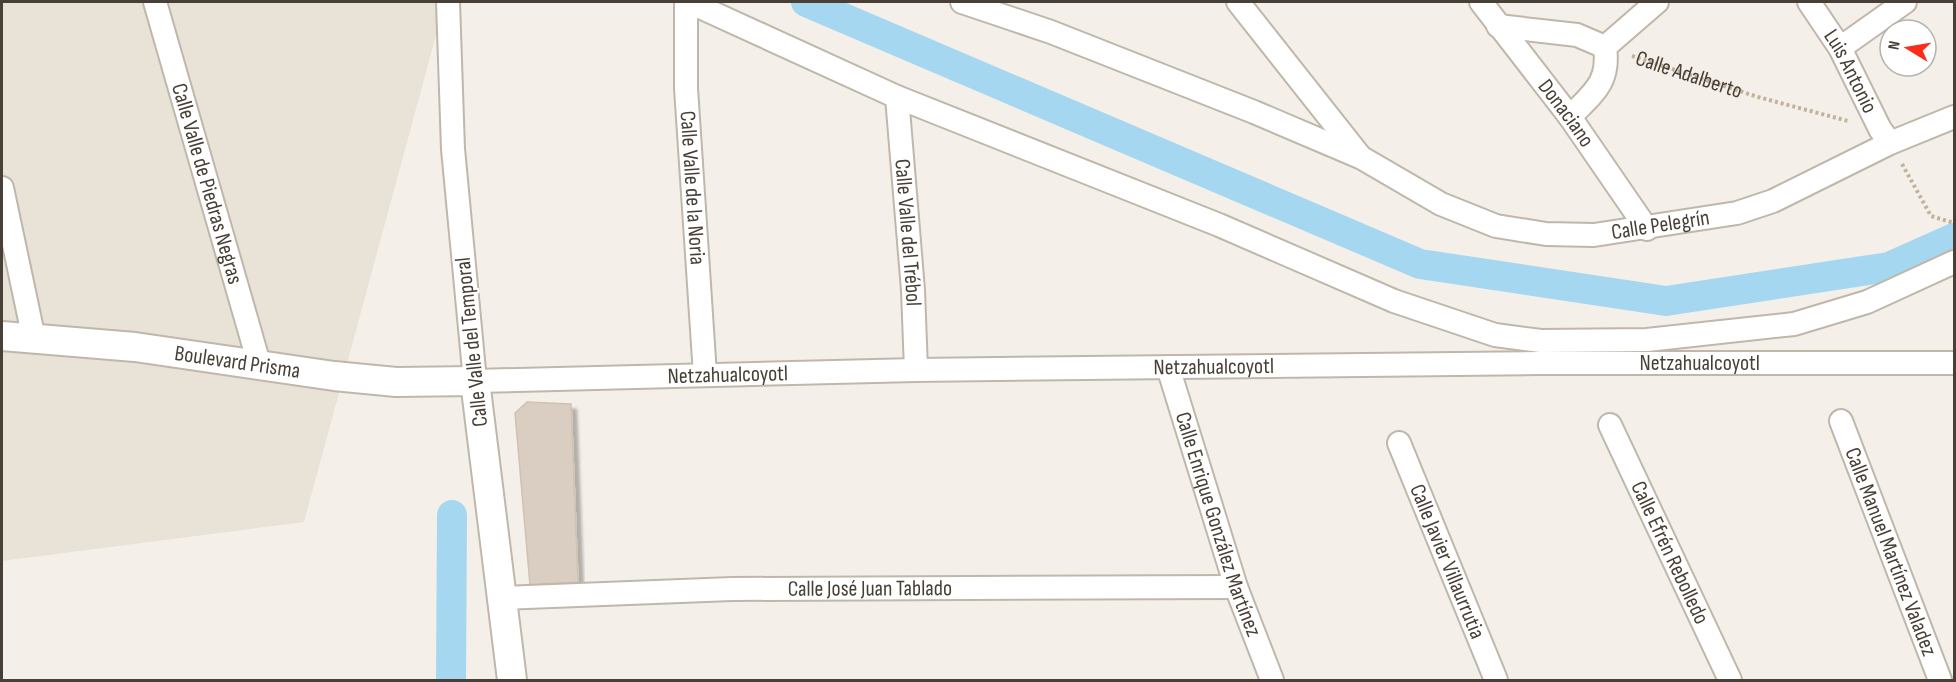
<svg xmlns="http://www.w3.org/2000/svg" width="1956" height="682" viewBox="0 0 1956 682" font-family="'Sofia Sans Condensed',sans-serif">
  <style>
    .residential { fill: #e8e2d7 }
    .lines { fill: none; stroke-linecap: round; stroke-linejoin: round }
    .canal { stroke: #a5d7f1; stroke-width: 30 }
    .building { fill: #d9cec1; stroke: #d1c2b1; stroke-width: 1.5; filter: url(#shadow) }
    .minor-casing { stroke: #c0b7ab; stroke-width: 26 }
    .tertiary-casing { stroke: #c0b7ab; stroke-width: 32 }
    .path { stroke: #c2b29c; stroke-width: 4; stroke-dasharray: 3 3; stroke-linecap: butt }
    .minor { stroke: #fff; stroke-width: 22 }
    .tertiary { stroke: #fff; stroke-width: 28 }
    .labels { text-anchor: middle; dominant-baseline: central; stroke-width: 4.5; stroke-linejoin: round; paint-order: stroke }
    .street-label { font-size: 22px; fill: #484037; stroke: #fff }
  </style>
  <defs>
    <filter id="shadow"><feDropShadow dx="5.5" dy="5.5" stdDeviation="1.5" flood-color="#0004"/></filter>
  </defs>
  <rect width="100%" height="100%" fill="#f4f0e9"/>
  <!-- residential -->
  <path class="residential" d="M2 2H445L304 522 2 561Z"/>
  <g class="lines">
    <!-- canal -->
    <path class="canal" d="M806 2 1420 264 1666 301 1889 267 1954 238
      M451 680 452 515"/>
  </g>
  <!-- building -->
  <path class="building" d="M527 402 571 404 578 582 530 585 515 413Z"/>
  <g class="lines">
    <!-- minor casing -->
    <g class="minor-casing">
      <g id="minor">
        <path id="s2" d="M155 2 260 367"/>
        <path id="s3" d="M448 2 453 149 475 381 916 370 1538 363H1954"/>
        <path id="s4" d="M686 2V88L705 375"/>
        <path d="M689 2 897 97 1219 225 1394 301 1495 335 1541 341 1647 340 1794 324 1867 302 1954 262"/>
        <path id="s5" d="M962 2 1051 32 1254 112 1362 158 1441 204 1496 226 1546 234 1594 235 1737 213 1773 201 1890 143 1954 117"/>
        <path d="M1238 2 1359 155"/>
        <path id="s6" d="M1481 2 1570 117 1647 229"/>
        <path id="s7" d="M1809 2 1840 48 1880 129 1890 143"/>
        <path d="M1498 26 1577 35 1605 47"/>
        <path d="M1605 47 1657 2"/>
        <path d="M1840 48 1905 2"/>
        <path id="s8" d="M897 97 913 290 916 370"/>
        <path d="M1570 117C1593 93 1610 83 1605 47"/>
        <path d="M2 188 34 339"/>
        <path id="s9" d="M1168 367 1236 587 1272 680"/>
        <path id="s10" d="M1841 421 1940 680"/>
        <path id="s11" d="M1610 425 1730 680"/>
        <path id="s12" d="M1399 443 1496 680"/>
        <path id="s13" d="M502 598 732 589 1236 587"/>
      </g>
    </g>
    <!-- tertiary casing -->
    <g class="tertiary-casing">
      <g id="tertiary">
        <path id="s14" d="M2 336 135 347 334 376 396 382 475 381 512 680"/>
      </g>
    </g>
    <!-- path -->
    <g class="path">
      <path id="s1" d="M1632 56 1758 97 1848 121"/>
      <path d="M1902 164 1931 216 1954 223"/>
    </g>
    <!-- minor -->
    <use href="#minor" class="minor"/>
    <!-- tertiary -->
    <use href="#tertiary" class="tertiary"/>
  </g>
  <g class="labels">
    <!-- street labels -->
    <g class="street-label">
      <text stroke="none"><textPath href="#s7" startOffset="81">Luis Antonio</textPath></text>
      <text stroke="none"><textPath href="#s1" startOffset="60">Calle Adalberto</textPath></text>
      <text stroke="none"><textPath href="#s6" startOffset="140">Donaciano</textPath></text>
      <text stroke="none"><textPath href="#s2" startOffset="189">Calle Valle de Piedras Negras</textPath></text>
      <text stroke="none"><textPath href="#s4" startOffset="186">Calle Valle de la Noria</textPath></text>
      <text stroke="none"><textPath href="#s5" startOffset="746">Calle Pelegrín</textPath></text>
      <text stroke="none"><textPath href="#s8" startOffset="136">Calle Valle del Trébol</textPath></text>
      <text transform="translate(472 342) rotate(-96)">Calle Valle del Temporal</text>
      <text stroke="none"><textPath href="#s14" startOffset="237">Boulevard Prisma</textPath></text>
      <text stroke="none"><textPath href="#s3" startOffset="1605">Netzahualcoyotl</textPath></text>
      <text stroke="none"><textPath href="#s3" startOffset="1119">Netzahualcoyotl</textPath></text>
      <text stroke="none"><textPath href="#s3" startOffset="633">Netzahualcoyotl</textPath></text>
      <text stroke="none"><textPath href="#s9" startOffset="165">Calle Enrique González Martínez</textPath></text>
      <text stroke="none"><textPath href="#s10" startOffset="140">Calle Manuel Martínez Valadez</textPath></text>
      <text stroke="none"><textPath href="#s11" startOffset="141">Calle Efrén Rebolledo</textPath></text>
      <text stroke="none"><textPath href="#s12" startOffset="128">Calle Javier Villaurrutia</textPath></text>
      <text stroke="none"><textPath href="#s13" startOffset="368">Calle José Juan Tablado</textPath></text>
    </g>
  </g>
  <!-- border -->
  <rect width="1956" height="682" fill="none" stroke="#484037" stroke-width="6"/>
  <!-- north arrow -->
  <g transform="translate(1908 48) rotate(281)"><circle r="28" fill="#ffffff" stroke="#b6b3af" stroke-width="1.5"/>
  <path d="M0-4.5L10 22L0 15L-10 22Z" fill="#fb2c19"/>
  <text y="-9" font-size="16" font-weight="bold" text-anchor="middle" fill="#484037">N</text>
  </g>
</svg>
